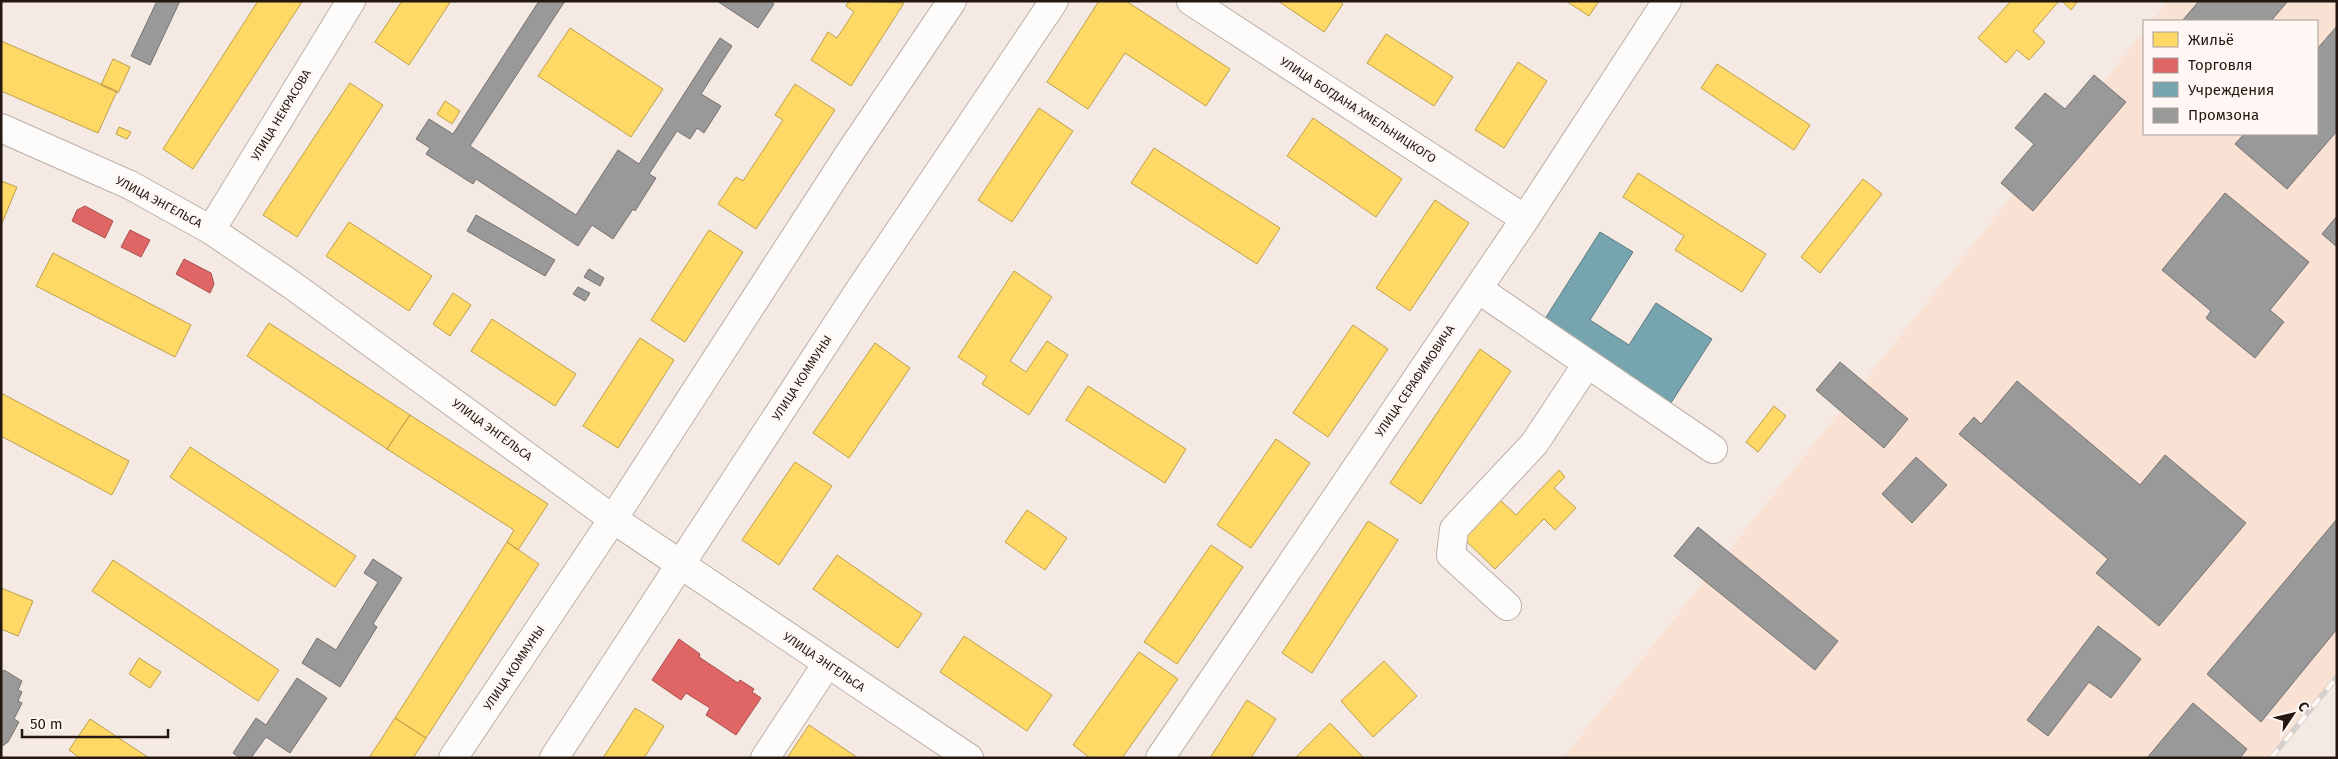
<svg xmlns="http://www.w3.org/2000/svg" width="2338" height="759" viewBox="0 0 2338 759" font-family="'Fira Sans',sans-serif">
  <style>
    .built { fill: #f9e1d4 }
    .homes { fill: #ffd966; stroke: #bd9f4c }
    .shops { fill: #e06666; stroke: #a74e4c }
    .public { fill: #76a5af; stroke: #5d7a7f }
    .industry { fill: #999; stroke: #767270 }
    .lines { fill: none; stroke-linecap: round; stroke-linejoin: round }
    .minor-casing { stroke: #bbb0aa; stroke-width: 30 }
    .minor { stroke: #fefcfb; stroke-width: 28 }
    .rail-casing { stroke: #d4d0ce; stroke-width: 5.5 }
    .rail { stroke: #fff7f4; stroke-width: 4; stroke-dasharray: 11; stroke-linecap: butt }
    .labels { text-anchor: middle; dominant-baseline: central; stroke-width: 5; stroke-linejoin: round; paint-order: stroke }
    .street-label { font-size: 12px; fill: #231710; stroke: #fff7f4 }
  </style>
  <rect width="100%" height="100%" fill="#f5e9e3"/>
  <!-- built -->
  <path class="built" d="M2168 1H2337V675L2267 758H1563L2144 31V134H2317V21H2152Z"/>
  <!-- homes -->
  <path class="homes" d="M258 1 302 2 193 169 163 149Z
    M402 1H451L409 65 375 42Z
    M849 1 904 3 851 86 811 60 828 32 837 38 854 12 846 6Z
    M1099 1H1126L1230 69 1206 106 1125 53 1088 109 1047 82Z
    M1278 1H1339L1343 4 1324 32Z
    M1566 1H1599L1589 16Z
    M2011 1H2059L2033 31 2045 42 2029 60 2017 50 2006 63 1978 38Z
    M2062 1H2078L2071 10Z
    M570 28 663 89 631 137 538 76Z
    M1386 34 1453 77 1434 106 1367 63Z
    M1 41 117 91 98 133 1 91Z
    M113 59 130 67 118 93 101 85Z
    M1518 62 1547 81 1504 148 1475 130Z
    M1717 64 1810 125 1794 150 1701 88Z
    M350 83 383 105 297 237 263 215Z
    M795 84 835 110 756 229 718 204 736 177 743 181 783 120 775 115Z
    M445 101 460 111 452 124 437 114Z
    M1039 108 1073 131 1012 222 978 200Z
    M1313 118 1402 179 1376 217 1287 156Z
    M119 127 131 132 127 139 116 134Z
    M1154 148 1280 228 1257 264 1131 183Z
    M1638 173 1766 254 1742 292 1675 250 1684 236 1623 197Z
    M1863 179 1882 194 1820 273 1801 257Z
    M1 181 17 187 2 223H1Z
    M1435 200 1469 223 1410 311 1376 288Z
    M349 222 432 276 409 311 326 256Z
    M709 230 743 252 685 342 651 320Z
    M53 253 191 325 175 357 36 286Z
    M1014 271 1052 297 1010 361 1026 372 1047 341 1068 355 1029 415 982 384 987 376 958 357Z
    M453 293 471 305 450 336 433 324Z
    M492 319 576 374 555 406 471 351Z
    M269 323 410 415 387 449 247 356Z
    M1353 325 1388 349 1328 437 1293 413Z
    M640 338 674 360 618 448 583 426Z
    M875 343 910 368 849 458 813 433Z
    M1480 349 1511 371 1421 504 1390 483Z
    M1088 386 1186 449 1165 483 1066 420Z
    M1 393 129 461 112 495 1 436Z
    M1774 406 1786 416 1758 452 1746 442Z
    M410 415 548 504 518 550 507 542 514 530 387 449Z
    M1276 439 1310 463 1251 548 1217 525Z
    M190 447 356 556 335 587 170 477Z
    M795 462 832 486 779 565 742 540Z
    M1559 470 1565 477 1554 488 1576 508 1555 530 1544 519 1495 569 1462 537 1499 499 1516 515Z
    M1027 510 1067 538 1045 570 1005 542Z
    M1368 521 1398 540 1312 673 1282 653Z
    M507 542 539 564 426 738 395 718Z
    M1211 545 1243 567 1177 664 1144 642Z
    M837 555 922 614 898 648 813 589Z
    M113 560 279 670 258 701 92 591Z
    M1 588 33 601 18 636 1 629Z
    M964 636 1052 695 1027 731 940 672Z
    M1139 652 1178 679 1122 758H1090L1073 745Z
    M139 658 161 672 150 688 129 674Z
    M1384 661 1417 696 1373 737 1341 701Z
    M1247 700 1276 719 1251 758H1210Z
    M635 708 664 726 644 758H603Z
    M395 718 426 738 413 758H369Z
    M90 719 149 758H80L69 750Z
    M1330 723 1364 758H1295Z
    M809 725 858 758H787Z"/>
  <!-- shops -->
  <path class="shops" d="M85 206 113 221 105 238 72 221 77 210Z
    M130 230 150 240 141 257 121 247Z
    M184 259 211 273 214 284 210 293 176 274Z
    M679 639 700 654 699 657 738 683 740 680 754 689 752 692 761 698 736 735 706 715 710 708 686 693 681 700 652 680Z"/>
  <!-- public -->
  <path class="public" d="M1600 232 1633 252 1590 320 1629 345 1656 303 1712 339 1671 403 1543 322Z"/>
  <!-- industry -->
  <path class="industry" d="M157 1H180L150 65 131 56Z
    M539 1H565L470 146 576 215 618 150 639 164 720 38 732 46 701 94 721 106 704 133 697 128 690 139 677 131 649 174 656 178 635 211 633 209 613 239 592 225 578 246 476 179 473 184 426 154 430 148 416 139 429 119 453 134Z
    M717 1H770L774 4 758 28Z
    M2199 1H2288L2271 21H2182Z
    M2337 26V131L2287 189 2235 144 2244 134H2317V49Z
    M2094 75 2126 102 2033 211 2001 183 2034 144 2015 128 2045 93 2065 109Z
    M2225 193 2309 262 2270 310 2284 322 2255 358 2206 318 2211 311 2162 270Z
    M476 215 555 260 545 276 467 231Z
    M2337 216V247L2322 234Z
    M589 269 604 278 600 286 584 277Z
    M578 287 590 293 585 301 573 294Z
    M1840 362 1908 419 1884 448 1816 390Z
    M2017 381 2140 485 2165 455 2246 523 2159 626 2096 573 2108 559 1959 434 1974 417 1981 424Z
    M1916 457 1947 485 1912 523 1882 494Z
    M2337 519V629L2261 722 2207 674Z
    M1698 527 1838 641 1815 670 1674 556Z
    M373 559 402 578 373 624 377 627 340 687 302 663 317 638 336 650 378 582 364 573Z
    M2098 626 2141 659 2111 698 2089 682 2048 736 2027 720Z
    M4 670 22 681 18 690 22 692 18 701 22 703 14 719 19 722 8 742 1 747V673Z
    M297 678 327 698 290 753 266 737 251 758H240L233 753 256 718 266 725Z
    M2193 703 2247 749 2240 758H2147Z"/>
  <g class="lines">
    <!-- minor casing -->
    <g class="minor-casing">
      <path id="minor" d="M1191 1 1525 219
        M1 128 130 185 211 230 292 285 613 519 969 758
        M211 230 351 1
        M1478 289 1713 449
        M1507 606 1451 555 1454 529 1534 444 1587 364
        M453 758 613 519 849 154 952 1
        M554 758 859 291 1054 1
        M765 758 827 664
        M1160 758 1525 219 1667 1"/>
    </g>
    <!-- minor -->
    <use href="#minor" class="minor"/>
    <!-- rail casing -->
    <g class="rail-casing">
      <path id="rail" d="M2271 758 2337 677"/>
    </g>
    <!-- rail -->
    <use href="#rail" class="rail"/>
  </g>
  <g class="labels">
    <!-- street labels -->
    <g class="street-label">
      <text transform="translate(1358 110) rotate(33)">УЛИЦА БОГДАНА ХМЕЛЬНИЦКОГО</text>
      <text transform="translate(281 115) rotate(-59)">УЛИЦА НЕКРАСОВА</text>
      <text transform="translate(159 202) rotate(28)">УЛИЦА ЭНГЕЛЬСА</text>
      <text transform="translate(802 378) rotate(-57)">УЛИЦА КОММУНЫ</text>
      <text transform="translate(1415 381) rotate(-56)">УЛИЦА СЕРАФИМОВИЧА</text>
      <text transform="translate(492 430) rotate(36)">УЛИЦА ЭНГЕЛЬСА</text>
      <text transform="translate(824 662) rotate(34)">УЛИЦА ЭНГЕЛЬСА</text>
      <text transform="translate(514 668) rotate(-56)">УЛИЦА КОММУНЫ</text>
    </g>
  </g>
  <!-- border -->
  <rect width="2338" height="759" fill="none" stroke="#231710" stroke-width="5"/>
  <!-- legend -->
  <rect x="2143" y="20" width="175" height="115" fill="#fff7f4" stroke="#a79d99"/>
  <rect x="2153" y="32" width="25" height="15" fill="#ffd966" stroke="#a79d99"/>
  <text x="2188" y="45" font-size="15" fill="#231710">Жильё</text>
  <rect x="2153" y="58" width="25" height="15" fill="#e06666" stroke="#a79d99"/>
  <text x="2188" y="70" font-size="15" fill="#231710">Торговля</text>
  <rect x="2153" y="82" width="25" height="15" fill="#76a5af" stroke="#a79d99"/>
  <text x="2188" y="95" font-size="15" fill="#231710">Учреждения</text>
  <rect x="2153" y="108" width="25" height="15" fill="#999999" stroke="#a79d99"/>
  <text x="2188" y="120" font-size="15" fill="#231710">Промзона</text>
  <!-- north arrow -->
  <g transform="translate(2293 714) rotate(55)" stroke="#fff7f4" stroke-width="4" paint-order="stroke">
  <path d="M0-4L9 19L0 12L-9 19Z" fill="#231710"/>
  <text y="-8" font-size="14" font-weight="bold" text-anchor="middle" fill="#231710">С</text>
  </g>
  <!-- scale -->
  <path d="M22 729v8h146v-8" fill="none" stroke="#231710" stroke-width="2.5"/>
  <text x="30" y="729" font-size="15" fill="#231710" stroke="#fff7f4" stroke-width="4" paint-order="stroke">50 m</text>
</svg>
